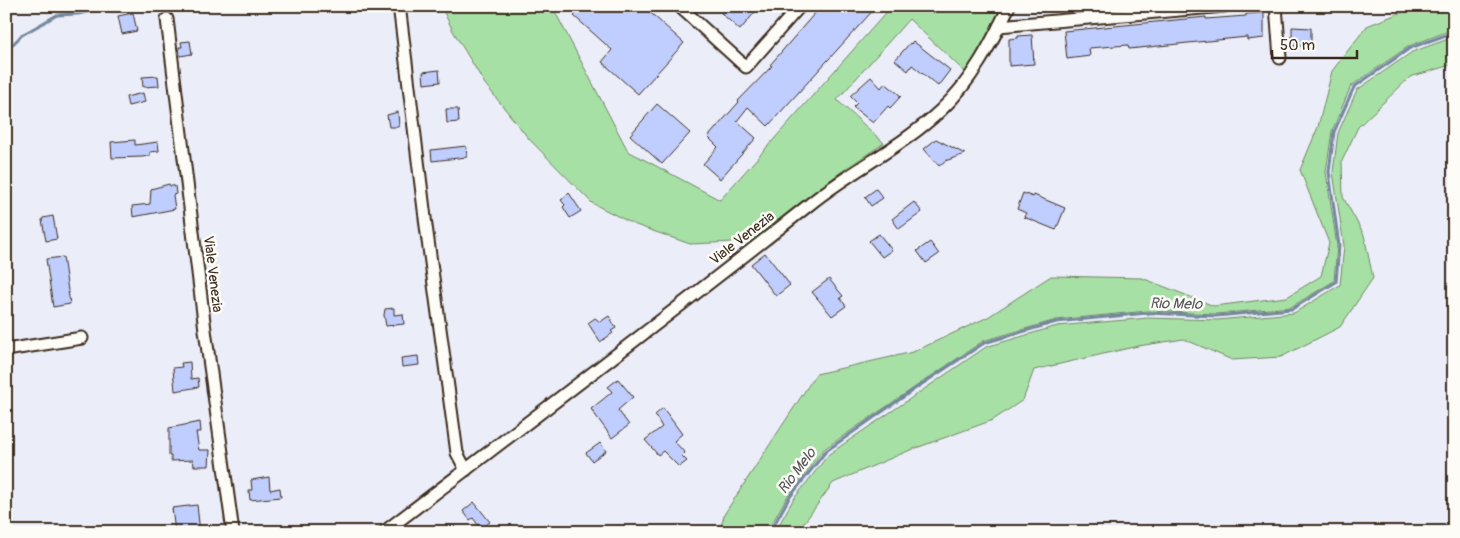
<svg xmlns="http://www.w3.org/2000/svg" width="1460" height="538" viewBox="0 0 1460 538" font-family="Pangolin,sans-serif">
  <style>
    .green { fill: #a7e0a5; stroke: #718562 }
    .lines { fill: none; stroke-linecap: round; stroke-linejoin: round }
    .stream { stroke: #73879d; stroke-width: 3 }
    .building { fill: #c0ceff; stroke: #3b2a1e }
    .street-casing { stroke: #3b2a1e; stroke-width: 15 }
    .street { stroke: #fdfcf7; stroke-width: 11 }
    .labels { text-anchor: middle; dominant-baseline: central; stroke-width: 5; stroke-linejoin: round; paint-order: stroke }
    .street-label { font-size: 14px; fill: #3b2a1e; stroke: #fdfcf7 }
    .water-label { font-size: 15px; font-style: italic; fill: #57585e; stroke: #fdfcf7 }
  </style>
  <rect width="100%" height="100%" fill="#ebeef9"/>
  <filter id="ink" filterUnits="userSpaceOnUse"><feTurbulence type="fractalNoise" baseFrequency=".02" numOctaves="2"/><feDisplacementMap in="SourceGraphic" scale="10" xChannelSelector="R" yChannelSelector="G"/><feConvolveMatrix kernelMatrix="1 2 1 2 8 2 1 2 1" color-interpolation-filters="sRGB"/></filter>
  <g filter="url(#ink)">
    <!-- green -->
    <path class="green" d="M441 6H552L628 151 720 200 892 6H1004L966 73 909 19 837 100 884 143 838 174 756 241 690 244 633 224 592 203 529 139 485 84 453 31Z
      M1420 6H1454V29L1409 46 1351 86 1332 131 1326 172 1337 246 1334 281 1291 307 1216 314 1147 311 1056 320 983 341 824 449 787 497 767 532H719L725 513 816 374 913 352 988 317 1051 276 1142 278 1214 306 1287 297 1321 276 1329 243 1300 170 1318 127 1332 71 1367 26 1412 8Z
      M1454 37V64L1410 77 1358 127 1342 161 1343 197 1364 235 1373 278 1340 327 1281 357 1232 360 1184 339 1138 346 1034 370 1023 400 993 420 908 451 833 483 801 527V532H775L793 500 829 454 986 347 1057 326 1148 318 1217 320 1294 313 1340 285 1344 246 1333 172 1338 133 1357 90 1412 52Z"/>
    <g class="lines">
      <!-- stream -->
      <path class="stream" d="M6 51 22 35 57 15 78 14 105 8V6
        M770 532 789 498 826 451 916 388 984 343 1056 322 1147 313 1216 316 1292 309 1336 282 1339 246 1329 172 1334 132 1354 87 1410 48 1454 32"/>
    </g>
    <!-- building -->
    <path class="building" d="M583 6H643L684 43 638 94 602 62 612 50 574 16Z
      M727 6H760L740 30 721 13Z
      M821 6H877L768 126 748 107 737 121 756 138 720 179 703 164 718 147 708 137 739 102 738 101 772 66 770 65Z
      M133 13 137 31 122 34 118 16Z
      M1264 13V38L1247 40V37L1129 49 1128 45 1089 48 1090 56 1067 59 1064 31 1206 17V19L1246 16V14Z
      M1292 27 1311 28V46H1292Z
      M1032 35 1034 64 1009 66V39L1018 38V36Z
      M190 41 192 54 180 56 179 47H182L181 42Z
      M913 41 950 70 938 86 912 65 908 71 895 60 910 43 911 44Z
      M439 70 440 82 424 84 423 72Z
      M158 76 159 86 143 87 142 77Z
      M871 77 881 88 885 83 901 96 890 108 888 106 873 123 853 107 857 103 850 96Z
      M143 93 145 102 128 106 126 97Z
      M657 104 690 133 662 164 630 135Z
      M446 109H458L459 122 447 123Z
      M398 112 399 127H389L387 115Z
      M936 139 965 154 945 161 939 166 924 149Z
      M135 140V145L158 142 159 151 150 152V156L142 157 112 158 111 142Z
      M466 146 467 157 432 161 431 150Z
      M169 184 170 186H175L176 194 173 195 175 209 133 217 132 206 150 204 151 189Z
      M876 189 883 198 871 206 865 197Z
      M569 193 581 211 570 218 563 207 565 205 561 200Z
      M1023 193 1033 197 1034 195 1065 208 1056 230 1024 217 1026 213 1017 209Z
      M914 202 922 212 899 229 892 219Z
      M53 216 57 239 46 241 42 220 43 218Z
      M879 234 892 250 882 257 869 241Z
      M930 242 939 254 926 263 917 251Z
      M765 253 790 285 776 296 751 264Z
      M63 257 70 304 53 307 46 259Z
      M829 279 843 296 840 298 846 306 832 316 812 292Z
      M394 308V315L403 314 404 324 386 326 384 315 385 309Z
      M609 316 616 328 611 331 613 333 600 342 588 323 595 318 600 322Z
      M418 356 419 365 402 367 401 358Z
      M190 362 191 379 198 378 199 387 175 391 173 368 182 367 181 363Z
      M618 379 633 397 618 410 629 425 612 438 591 409 612 392 608 387Z
      M663 408 682 434 674 441 685 453 682 456 687 461 679 467 663 451 658 455 645 440 662 427 655 415Z
      M200 422 201 432H196L199 450H210L209 466H194L193 460 171 461V456H169V428Z
      M600 443 606 451 592 461 586 453Z
      M269 477 270 490 280 488 281 497 250 500 249 490H252L251 480Z
      M474 502 490 522 483 527 481 524 479 526 473 518 470 520 463 511Z
      M197 505 200 532H175L172 508Z"/>
    <g class="lines">
      <!-- street casing -->
      <g class="street-casing">
        <path id="street" d="M679 6 746 67 800 6
          M1276 6 1280 58
          M400 13 426 226 457 453 466 470
          M167 19 205 330 233 532
          M999 26 1225 6
          M6 350 82 338
          M384 532C527 423 670 315 810 204 852 170 902 147 941 110 972 81 991 44 1009 6"/>
      </g>
      <!-- street -->
      <use href="#street" class="street"/>
    </g>
  </g>
  <g class="labels">
    <!-- street labels -->
    <g class="street-label">
      <text transform="translate(742 238) rotate(-38)">Viale Venezia</text>
      <text transform="translate(213 274) rotate(83)">Viale Venezia</text>
    </g>
    <!-- water labels -->
    <g class="water-label">
      <text transform="translate(1176 304) rotate(1)">Rio Melo</text>
      <text transform="translate(797 471) rotate(-53)">Rio Melo</text>
    </g>
  </g>
  <!-- margin -->
  <rect width="1460" height="538" fill="none" stroke="#fdfcf7" stroke-width="25"/>
  <rect x="12" y="12" width="1435" height="513" fill="none" stroke="#3b2a1e" stroke-width="2" filter="url(#ink)"/>
  <!-- scale -->
  <path d="M1272 50v8h85v-8" fill="none" stroke="#3b2a1e" stroke-width="2.5"/>
  <text x="1280" y="50" font-size="15" fill="#3b2a1e" stroke="#fdfcf7" stroke-width="4" paint-order="stroke">50 m</text>
</svg>
